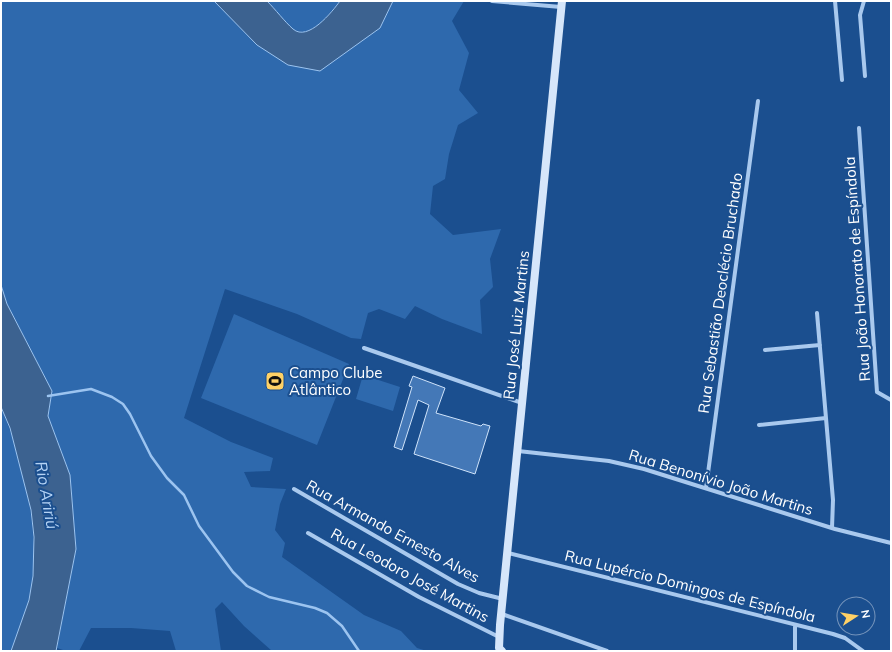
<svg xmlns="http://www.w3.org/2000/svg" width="892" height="652" viewBox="0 0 892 652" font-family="Mulish,sans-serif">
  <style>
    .green { fill: #2e69ad }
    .water { fill: #3c6290; stroke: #9cc4f0 }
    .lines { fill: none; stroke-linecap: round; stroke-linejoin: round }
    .stream { stroke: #9cc4f0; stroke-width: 2.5 }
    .building { fill: #4478b7; stroke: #cfe3fa }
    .minor { stroke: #a9c9ee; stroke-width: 4 }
    .secondary { stroke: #d6e6fa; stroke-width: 8 }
    .labels { text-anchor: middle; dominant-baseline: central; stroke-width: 4; stroke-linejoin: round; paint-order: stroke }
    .street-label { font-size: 15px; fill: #fff; stroke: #1b4f8f }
    .poi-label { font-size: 15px; fill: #fff; stroke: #1b4f8f; text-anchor: start }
    .water-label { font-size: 16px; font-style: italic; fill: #b5d3f5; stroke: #1b4f8f }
  </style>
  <rect width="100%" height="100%" fill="#1b4f8f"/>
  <!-- green -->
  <path class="green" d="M1 1H214L257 45 380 28 393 1H464L452 21 469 53 459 90 478 113 458 125 449 154 445 179 433 186 430 214 453 235 501 229 490 259 493 287 480 300 482 334 442 319 415 306 405 319 379 309 368 313 361 339 351 338 297 314 225 289 184 418 231 442 273 458 270 471 244 472 251 487 286 489 280 504 275 530 285 543 282 557 364 615 401 631 417 648 427 651H272L244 626 222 602 215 609 221 651H176L170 631 131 628H91L79 651H66L57 648 76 549 70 475 48 416 52 391 7 304 1 285Z
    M267 1H340L322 22 312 29 304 32 293 30Z
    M234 314 349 364 317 445 201 398Z
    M363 375 400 387 393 411 356 399Z
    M1 407C24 463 43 539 29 599 25 616 17 634 11 651H1Z"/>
  <!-- water -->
  <path class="water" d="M214 1H267C275 9 285 22 293 29 308 42 332 12 340 1H393L380 28 320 71 288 65 257 45Z
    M1 285 7 304 52 391 48 416 70 475 76 549 56 651H11L29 600 33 576 34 537 31 510 10 428 1 407Z"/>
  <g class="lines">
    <!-- stream -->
    <path class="stream" d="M48 396 91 389 112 397 123 404 130 414 151 456 167 478 184 495 199 526 233 572 247 586 269 597 315 608 327 613 342 626 359 651"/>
  </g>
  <!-- building -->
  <path class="building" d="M413 376 445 388 436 413 481 426 483 424 490 426 475 474 414 454 429 405 418 400 402 450 394 447 412 387 409 386Z"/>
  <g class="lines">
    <!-- minor -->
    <path class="minor" d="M492 1 561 7
      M835 1 842 80
      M864 1 860 15 865 76
      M859 128 877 392 891 400
      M817 313 833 500 832 528
      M364 348 522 403
      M765 350 820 345
      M759 425 826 418
      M518 451 609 461 644 469 835 529 891 543
      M706 488 758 101
      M294 489 458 584 479 593 503 599
      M308 533 419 597 499 637
      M508 553 833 634 845 638 863 651
      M502 614 607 651
      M795 651V625"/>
    <!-- secondary -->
    <path class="secondary" d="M502 651 499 648 500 625 562 1"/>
  </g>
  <!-- icons -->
  <defs>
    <g id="stadium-square" transform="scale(1)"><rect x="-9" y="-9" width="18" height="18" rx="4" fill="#ffd166" stroke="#1b4f8f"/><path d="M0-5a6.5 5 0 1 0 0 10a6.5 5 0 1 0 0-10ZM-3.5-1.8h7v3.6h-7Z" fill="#111"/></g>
  </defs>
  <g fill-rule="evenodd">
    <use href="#stadium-square" x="275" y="381"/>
  </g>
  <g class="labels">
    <!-- street labels -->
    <g class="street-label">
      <text transform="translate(857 269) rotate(-94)">Rua João Honorato de Espíndola</text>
      <text transform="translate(720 293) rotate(-82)">Rua Sebastião Deoclécio Bruchado</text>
      <text transform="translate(516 325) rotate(-84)">Rua José Luiz Martins</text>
      <text transform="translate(721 482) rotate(17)">Rua Benonívio João Martins</text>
      <text transform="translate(393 531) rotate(29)">Rua Armando Ernesto Alves</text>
      <text transform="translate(410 575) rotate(29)">Rua Leodoro José Martins</text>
      <text transform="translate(690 586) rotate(14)">Rua Lupércio Domingos de Espíndola</text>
    </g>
    <!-- poi labels -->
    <g class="poi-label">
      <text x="289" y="372">Campo Clube<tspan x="289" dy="17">Atlântico</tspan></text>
    </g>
    <!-- water labels -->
    <g class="water-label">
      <text transform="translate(47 495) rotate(80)">Rio Aririú</text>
    </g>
  </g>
  <!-- border -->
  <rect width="892" height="652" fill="none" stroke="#ffffff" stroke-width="4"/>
  <!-- north arrow -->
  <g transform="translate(856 616) rotate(78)"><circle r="19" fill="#1b4f8f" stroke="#7695bc"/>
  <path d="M0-3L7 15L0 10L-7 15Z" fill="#ffd166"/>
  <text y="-6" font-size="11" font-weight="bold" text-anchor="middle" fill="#ffffff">N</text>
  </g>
</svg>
